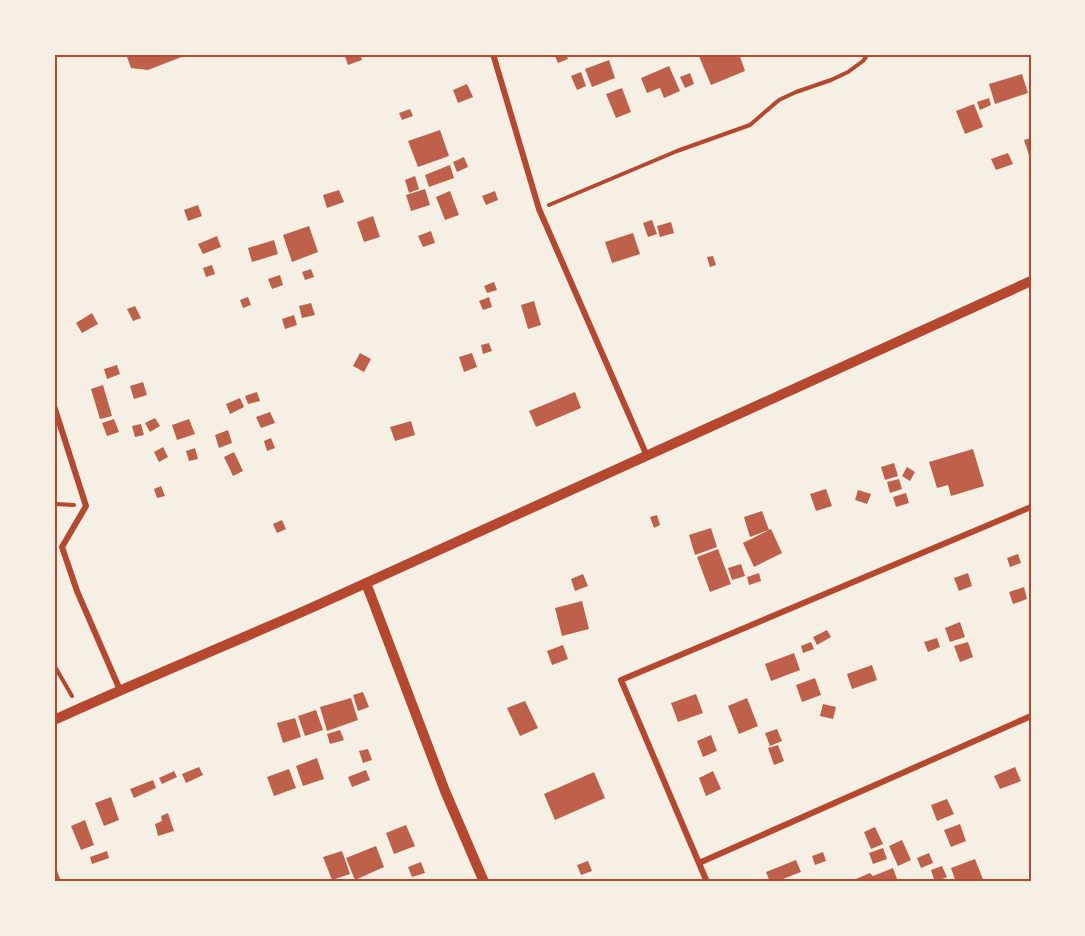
<svg xmlns="http://www.w3.org/2000/svg" width="1085" height="936" viewBox="0 0 1085 936" font-family="Ubuntu,sans-serif">
  <style>
    .building { fill: #bf614a }
    .lines { fill: none; stroke-linecap: round; stroke-linejoin: round }
    .path { stroke: #b5482f; stroke-width: 4 }
    .minor { stroke: #b5482f; stroke-width: 6 }
    .tertiary { stroke: #b5482f; stroke-width: 10 }
    .neatline { fill: none; stroke: #b5482f; stroke-width: 2 }
  </style>
  <rect width="100%" height="100%" fill="#f6efe4"/>
  <!-- building -->
  <path class="building" d="M126 54H183L184 56 148 70 131 68Z
    M344 54H360L362 60 348 65Z
    M554 54H566L568 59 558 63Z
    M698 54H739L745 71 711 85Z
    M609 60 615 78 592 87 585 69Z
    M669 66 680 91 664 98 660 88 647 93 641 78Z
    M581 72 586 86 577 90 571 76Z
    M690 73 694 84 685 88 680 77Z
    M1022 74 1028 93 995 104 989 84Z
    M467 84 473 97 458 103 453 90Z
    M622 88 631 112 616 118 606 94Z
    M989 98 991 105 980 110 977 102Z
    M974 104 983 127 965 134 956 111Z
    M410 109 413 116 402 120 399 113Z
    M440 130 449 156 418 167 408 141Z
    M1031 138V155H1029L1024 140Z
    M1008 153 1013 164 996 170 991 159Z
    M464 157 468 167 457 172 453 162Z
    M450 165 454 178 429 187 425 175Z
    M415 176 419 189 409 193 405 180Z
    M425 189 430 205 411 211 406 195Z
    M339 190 344 202 327 208 323 195Z
    M450 191 459 215 445 220 436 197Z
    M495 191 498 200 486 205 482 196Z
    M198 205 202 216 188 221 184 210Z
    M373 216 380 237 364 242 357 222Z
    M652 220 657 234 648 237 643 223Z
    M671 222 674 233 660 237 657 226Z
    M309 226 318 252 292 262 283 235Z
    M431 231 435 243 423 247 418 236Z
    M633 233 640 254 612 263 605 242Z
    M217 236 221 247 203 254 198 244Z
    M274 240 278 254 252 262 248 248Z
    M713 256 716 265 710 267 707 257Z
    M212 265 215 274 206 277 203 268Z
    M311 269 314 277 305 280 302 272Z
    M280 275 283 285 272 289 268 279Z
    M494 282 497 290 487 293 484 286Z
    M248 297 251 305 243 308 240 300Z
    M489 297 492 307 483 310 479 301Z
    M534 301 541 325 528 329 521 305Z
    M311 303 315 315 302 318 299 306Z
    M135 306 141 318 133 321 127 309Z
    M92 313 98 324 82 333 76 323Z
    M294 315 297 325 285 329 282 319Z
    M489 343 492 351 483 354 481 345Z
    M360 353 371 359 364 372 353 366Z
    M472 353 477 367 464 372 459 357Z
    M117 365 120 374 107 379 104 369Z
    M143 382 147 395 134 399 130 386Z
    M103 385 112 416 100 419 91 389Z
    M257 392 260 401 248 404 245 396Z
    M575 392 581 408 536 427 529 411Z
    M240 398 244 407 230 414 226 404Z
    M270 412 275 423 261 428 256 417Z
    M155 418 160 426 150 432 145 423Z
    M114 419 119 432 107 436 102 423Z
    M189 419 195 434 177 440 172 425Z
    M411 421 415 435 395 441 390 427Z
    M141 424 144 435 135 437 132 426Z
    M228 430 232 443 219 448 215 435Z
    M271 438 275 448 267 451 264 441Z
    M163 447 168 457 159 462 154 452Z
    M195 448 198 459 189 461 186 451Z
    M973 449 984 486 951 496 948 485 937 488 929 462Z
    M234 452 243 471 233 476 224 457Z
    M894 463 898 476 885 480 881 467Z
    M907 467 915 472 910 481 902 476Z
    M899 479 902 489 890 493 887 482Z
    M161 486 165 496 157 498 154 489Z
    M826 489 832 506 816 511 810 494Z
    M858 490 871 494 867 504 855 500Z
    M906 493 909 503 896 507 893 497Z
    M762 511 769 530 750 537 744 517Z
    M657 515 660 525 654 528 650 517Z
    M282 520 286 529 277 533 273 524Z
    M711 528 717 547 695 555 689 535Z
    M771 529 782 553 754 567 743 543Z
    M718 549 731 584 710 592 697 557Z
    M1018 554 1021 563 1010 567 1007 558Z
    M741 564 745 576 732 580 728 568Z
    M759 573 761 581 749 585 747 577Z
    M968 573 972 586 959 591 954 578Z
    M583 574 588 586 575 591 571 579Z
    M1024 587 1027 599 1013 604 1009 592Z
    M582 601 589 629 562 636 555 608Z
    M960 622 965 637 950 642 945 628Z
    M827 630 831 637 817 645 813 637Z
    M937 638 940 647 928 652 924 642Z
    M811 642 814 649 803 653 801 646Z
    M968 642 973 657 960 662 954 646Z
    M563 645 568 659 552 665 547 651Z
    M794 653 800 670 771 681 765 664Z
    M872 665 877 680 852 689 847 674Z
    M815 678 821 695 802 702 796 685Z
    M363 692 369 707 358 711 353 695Z
    M696 694 703 713 678 722 671 703Z
    M351 698 358 720 327 731 320 707Z
    M747 698 758 726 739 734 728 706Z
    M525 701 538 728 520 736 507 708Z
    M823 704 836 707 833 719 820 716Z
    M316 710 323 730 305 736 298 716Z
    M295 718 301 737 283 743 277 723Z
    M777 729 782 741 770 746 765 733Z
    M340 730 344 740 330 744 327 734Z
    M711 735 717 751 703 757 697 741Z
    M778 745 784 761 774 765 768 748Z
    M368 749 372 760 363 763 359 751Z
    M317 758 324 779 303 786 296 766Z
    M199 767 203 775 186 783 182 774Z
    M1015 767 1021 781 1000 789 994 776Z
    M289 769 296 788 274 796 267 777Z
    M366 770 370 780 352 787 348 777Z
    M174 771 177 777 162 784 159 778Z
    M713 771 721 789 706 796 699 778Z
    M594 772 605 798 555 820 544 794Z
    M153 780 156 788 134 798 130 789Z
    M111 797 119 820 104 826 95 803Z
    M947 799 954 814 937 821 931 805Z
    M168 813 174 831 158 836 155 824 162 821 161 816Z
    M85 820 94 845 81 850 71 826Z
    M960 824 966 841 951 847 944 830Z
    M406 825 415 846 394 854 386 833Z
    M875 827 883 844 871 849 864 832Z
    M902 840 911 860 898 866 889 846Z
    M376 846 384 867 355 880 346 858Z
    M883 848 887 859 873 864 869 853Z
    M107 851 109 858 92 864 90 857Z
    M342 851 350 874 332 880 323 857Z
    M823 852 826 861 815 865 812 856Z
    M929 853 933 863 921 868 917 858Z
    M975 859 984 882H956L951 868Z
    M796 860 801 872 775 882H770L766 872Z
    M588 861 592 871 581 875 577 865Z
    M421 862 425 873 412 877 408 867Z
    M942 866 947 877 935 882 931 870Z
    M54 868H56L61 881 54 882Z
    M893 868 898 882H858L856 879 870 873 873 876Z"/>
  <g class="lines">
    <!-- path -->
    <path class="path" d="M549 205 677 151 750 125 779 100 796 92 831 80 848 72 863 61 868 54
      M54 504 74 505
      M54 665 72 696"/>
    <!-- minor -->
    <path class="minor" d="M493 54 539 209 647 456
      M54 406 86 506 62 547 77 591 120 690
      M699 863 1031 716
      M707 882 621 680 1031 507"/>
    <!-- tertiary -->
    <path class="tertiary" d="M366 583 445 791 484 882
      M54 720C139 681 225 646 311 608 551 500 791 390 1031 281"/>
  </g>
  <!-- border -->
  <rect width="1085" height="936" fill="none" stroke="#f6efe4" stroke-width="111"/>
  <rect x="56" y="56" width="974" height="824" class="neatline"/>
</svg>
